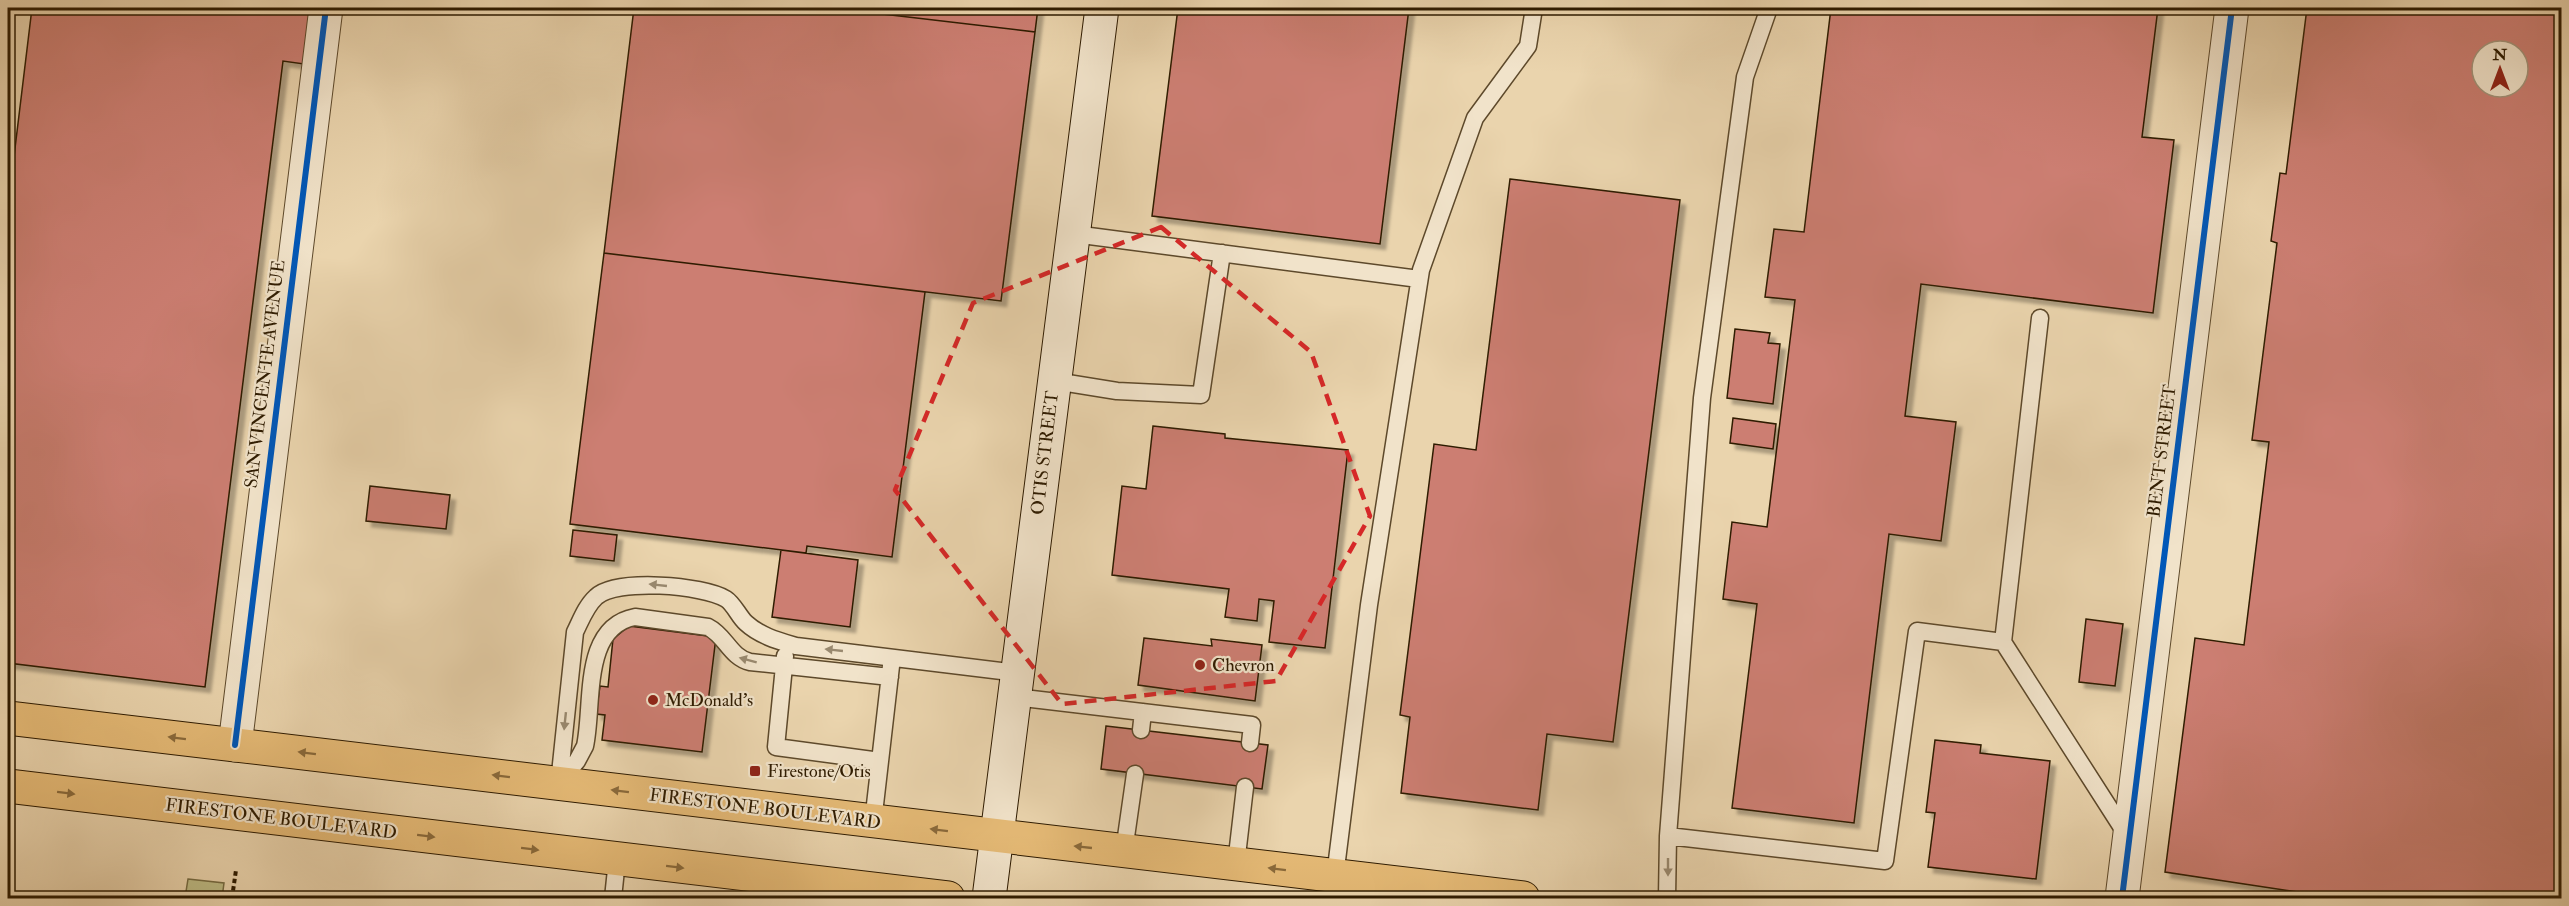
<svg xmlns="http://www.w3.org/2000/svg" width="2569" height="906" viewBox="0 0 2569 906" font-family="'IM FELL Double Pica',serif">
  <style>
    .green { fill: #bdbb85; stroke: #766b42; stroke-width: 1.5 }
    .building { fill: #cc7e72; stroke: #2e1b00; stroke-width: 1.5; fill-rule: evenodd; filter: url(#shadow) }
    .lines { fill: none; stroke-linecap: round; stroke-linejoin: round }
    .service-casing { stroke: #5d492b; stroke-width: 19 }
    .minor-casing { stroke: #5d492b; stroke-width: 35 }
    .secondary-casing { stroke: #2e1b00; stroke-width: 35 }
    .primary-casing { stroke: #2e1b00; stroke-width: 35 }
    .path { stroke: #2e1b00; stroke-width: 4; stroke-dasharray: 4.5 3; stroke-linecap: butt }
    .service { stroke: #f1e3ca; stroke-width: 16 }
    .minor { stroke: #f1e3ca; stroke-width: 33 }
    .secondary { stroke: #f1e3ca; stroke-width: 33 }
    .primary { stroke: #e5ba76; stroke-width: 33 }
    .cycleway-casing { stroke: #f1e3ca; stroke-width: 10 }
    .cycleway { stroke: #0057b8; stroke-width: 6 }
    .oneway { fill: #99896f }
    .oneway2 { fill: #8a6a3b }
    .marked { fill: none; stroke: #d62828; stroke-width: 4.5; stroke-dasharray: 12 8; stroke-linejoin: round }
    .poi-dot { fill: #8f2418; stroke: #f1e3ca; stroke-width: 2 }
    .labels { text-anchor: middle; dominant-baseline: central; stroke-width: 4.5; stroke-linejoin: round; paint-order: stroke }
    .street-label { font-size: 18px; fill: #2e1b00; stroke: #f1e3ca }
    .poi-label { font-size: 18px; fill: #2e1b00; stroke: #f1e3ca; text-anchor: start }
  </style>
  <defs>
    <filter id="shadow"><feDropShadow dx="5.5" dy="5.5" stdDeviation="1.5" flood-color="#0004"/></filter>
  </defs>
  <rect width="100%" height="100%" fill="#ead4ad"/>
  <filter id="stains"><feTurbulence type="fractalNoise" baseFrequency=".00333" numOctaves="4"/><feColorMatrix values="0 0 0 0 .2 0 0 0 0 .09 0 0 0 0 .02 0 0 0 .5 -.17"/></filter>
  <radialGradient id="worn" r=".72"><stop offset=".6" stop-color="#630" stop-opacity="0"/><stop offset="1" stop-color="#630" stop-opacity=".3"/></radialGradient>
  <!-- green -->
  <path class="green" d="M188 879 224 883 222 898H185Z"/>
  <!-- building -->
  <path class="building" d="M32 8H318L311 65 283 61 205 687 8 663V206Z
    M634 8H831L1035 32 1001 301 604 253Z
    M831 8H1038L1035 32Z
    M1178 8H1409L1380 244 1152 216Z
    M1831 8H2158L2142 137 2174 140 2153 313 1921 284 1905 416 1956 422 1941 541 1889 534 1854 823 1732 808 1757 604 1723 599 1732 522 1767 527 1795 300 1765 297 1774 229 1804 232Z
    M2307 8H2562V898H2297V892L2165 872 2195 638 2244 645 2269 442 2252 440 2277 243 2271 241 2280 173 2286 174ZM2482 51H2518V87H2482Z
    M1510 179 1680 200 1613 742 1547 734 1538 810 1401 793 1410 717 1400 715 1434 444 1476 450Z
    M604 253 925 292 892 557 807 546 806 553 570 524Z
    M1735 329 1770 333 1768 343 1780 344 1773 404 1727 398Z
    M1733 418 1776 424 1773 449 1730 443Z
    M1153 426 1225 434V438L1348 450 1325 648 1269 642 1274 601 1259 599 1257 621 1225 617 1229 589 1112 575 1122 486 1146 489Z
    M370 486 450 495 446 529 366 521Z
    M573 530 617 535 614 561 570 556Z
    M781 550 858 560 850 627 772 617Z
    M2086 619 2123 624 2115 686 2079 682Z
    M629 626 716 637 702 752 602 740 605 715 596 714 600 686 608 687 613 639Z
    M1144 638 1212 646 1211 639 1262 645 1255 701 1138 685Z
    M1106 726 1268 745 1262 789 1101 769Z
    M1935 740 1981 745 1980 753 2050 761 2036 879 1928 867 1935 813 1926 812Z"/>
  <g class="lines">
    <!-- service casing -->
    <g class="service-casing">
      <path id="service" d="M1074 234 1419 279
        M2040 318 2003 642 2128 837
        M1055 381 1117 391 1201 395 1222 253
        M785 656 776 747 880 761
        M1015 697 1252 725 1250 743
        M1141 730 1143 712
        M559 783 575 632C581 620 586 606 596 597 616 578 703 585 726 599 734 604 739 617 746 623 760 636 779 641 796 646L1018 673
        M559 783 577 761 585 746C594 705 581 627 635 617L708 627C726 636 730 657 750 662L890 677
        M873 822 891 666
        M1668 836 1885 861 1917 631 2003 642
        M1124 851 1135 774
        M1236 864 1245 787
        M1335 876 1369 605 1421 270 1475 118 1528 46 1534 8
        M613 898 617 860
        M1667 898 1668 836 1702 398 1745 77 1769 8"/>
    </g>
    <!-- minor casing -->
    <g class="minor-casing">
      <path id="minor" d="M235 745 326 8
        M2122 898 2232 8"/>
    </g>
    <!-- secondary casing -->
    <g class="secondary-casing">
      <path id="secondary" d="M989 898 1102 8"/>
    </g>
    <!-- primary casing -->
    <g class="primary-casing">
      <path id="primary" d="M8 718 1523 898
        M8 786 948 898"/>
    </g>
    <!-- path -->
    <path class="path" d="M232 898 236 870"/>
    <!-- service -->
    <use href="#service" class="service"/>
    <!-- minor -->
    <use href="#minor" class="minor"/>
    <!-- secondary -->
    <use href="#secondary" class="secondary"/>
    <!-- primary -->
    <use href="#primary" class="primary"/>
    <!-- cycleway casing -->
    <g class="cycleway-casing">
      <path id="cycleway" d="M235 745 326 8
        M2122 898 2232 8"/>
    </g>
    <!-- cycleway -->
    <use href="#cycleway" class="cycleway"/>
  </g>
  <!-- one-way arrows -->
  <defs><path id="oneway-solid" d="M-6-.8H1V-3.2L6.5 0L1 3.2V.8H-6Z" transform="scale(1.5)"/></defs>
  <g class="oneway">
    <use href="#oneway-solid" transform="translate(658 585) rotate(-174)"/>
    <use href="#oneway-solid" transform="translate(834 650) rotate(-174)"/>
    <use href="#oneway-solid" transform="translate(748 660) rotate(-165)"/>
    <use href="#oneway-solid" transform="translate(565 721) rotate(96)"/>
    <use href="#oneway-solid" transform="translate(1668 867) rotate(90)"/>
  </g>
  <g class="oneway2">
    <use href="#oneway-solid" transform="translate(177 738) rotate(-173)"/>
    <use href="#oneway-solid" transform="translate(307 753) rotate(-173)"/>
    <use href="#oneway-solid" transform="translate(501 776) rotate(-173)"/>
    <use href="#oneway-solid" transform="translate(620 791) rotate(-173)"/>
    <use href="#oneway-solid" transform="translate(66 793) rotate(7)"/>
    <use href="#oneway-solid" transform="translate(939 830) rotate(-173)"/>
    <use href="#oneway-solid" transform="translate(426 836) rotate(7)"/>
    <use href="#oneway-solid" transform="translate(1083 847) rotate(-174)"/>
    <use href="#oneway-solid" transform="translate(530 849) rotate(7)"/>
    <use href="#oneway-solid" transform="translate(675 867) rotate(7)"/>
    <use href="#oneway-solid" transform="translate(1277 869) rotate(-173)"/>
  </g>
  <!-- marked area -->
  <path class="marked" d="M1161 227 1311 352 1370 516 1276 681 1062 704 895 490 973 303Z"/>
  <!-- markers -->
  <g class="poi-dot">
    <circle cx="1200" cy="665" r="6"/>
    <circle cx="653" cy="700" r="6"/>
    <rect x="749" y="765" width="12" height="12" rx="3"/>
  </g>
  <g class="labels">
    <!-- street labels -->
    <g class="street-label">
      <text transform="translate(265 374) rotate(-83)">SAN VINCENTE AVENUE</text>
      <text transform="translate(2162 451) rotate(-83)">BENT STREET</text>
      <text transform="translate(1045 453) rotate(-83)">OTIS STREET</text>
      <text transform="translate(765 809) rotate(7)">FIRESTONE BOULEVARD</text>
      <text transform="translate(281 819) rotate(7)">FIRESTONE BOULEVARD</text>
    </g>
    <!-- poi labels -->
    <g class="poi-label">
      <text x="1212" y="665">Chevron</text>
      <text x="665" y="700">McDonald's</text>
      <text x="767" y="771">Firestone/Otis</text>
    </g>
  </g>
  <!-- margin -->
  <rect width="2569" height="906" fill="none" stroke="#ead4ad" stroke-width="30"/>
  <rect x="9" y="9" width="2551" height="888" fill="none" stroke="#2e1b00" stroke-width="3"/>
  <rect x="15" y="15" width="2539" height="876" fill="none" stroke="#2e1b00" stroke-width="1.5"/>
  <!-- north arrow -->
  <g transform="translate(2500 69)"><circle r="28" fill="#f1e3ca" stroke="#a39379" stroke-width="1.5"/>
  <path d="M0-4.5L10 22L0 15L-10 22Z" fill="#8f2418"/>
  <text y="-9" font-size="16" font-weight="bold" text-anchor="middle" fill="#2e1b00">N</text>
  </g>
  <rect width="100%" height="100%" filter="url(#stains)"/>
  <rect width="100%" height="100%" fill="url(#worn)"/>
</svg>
